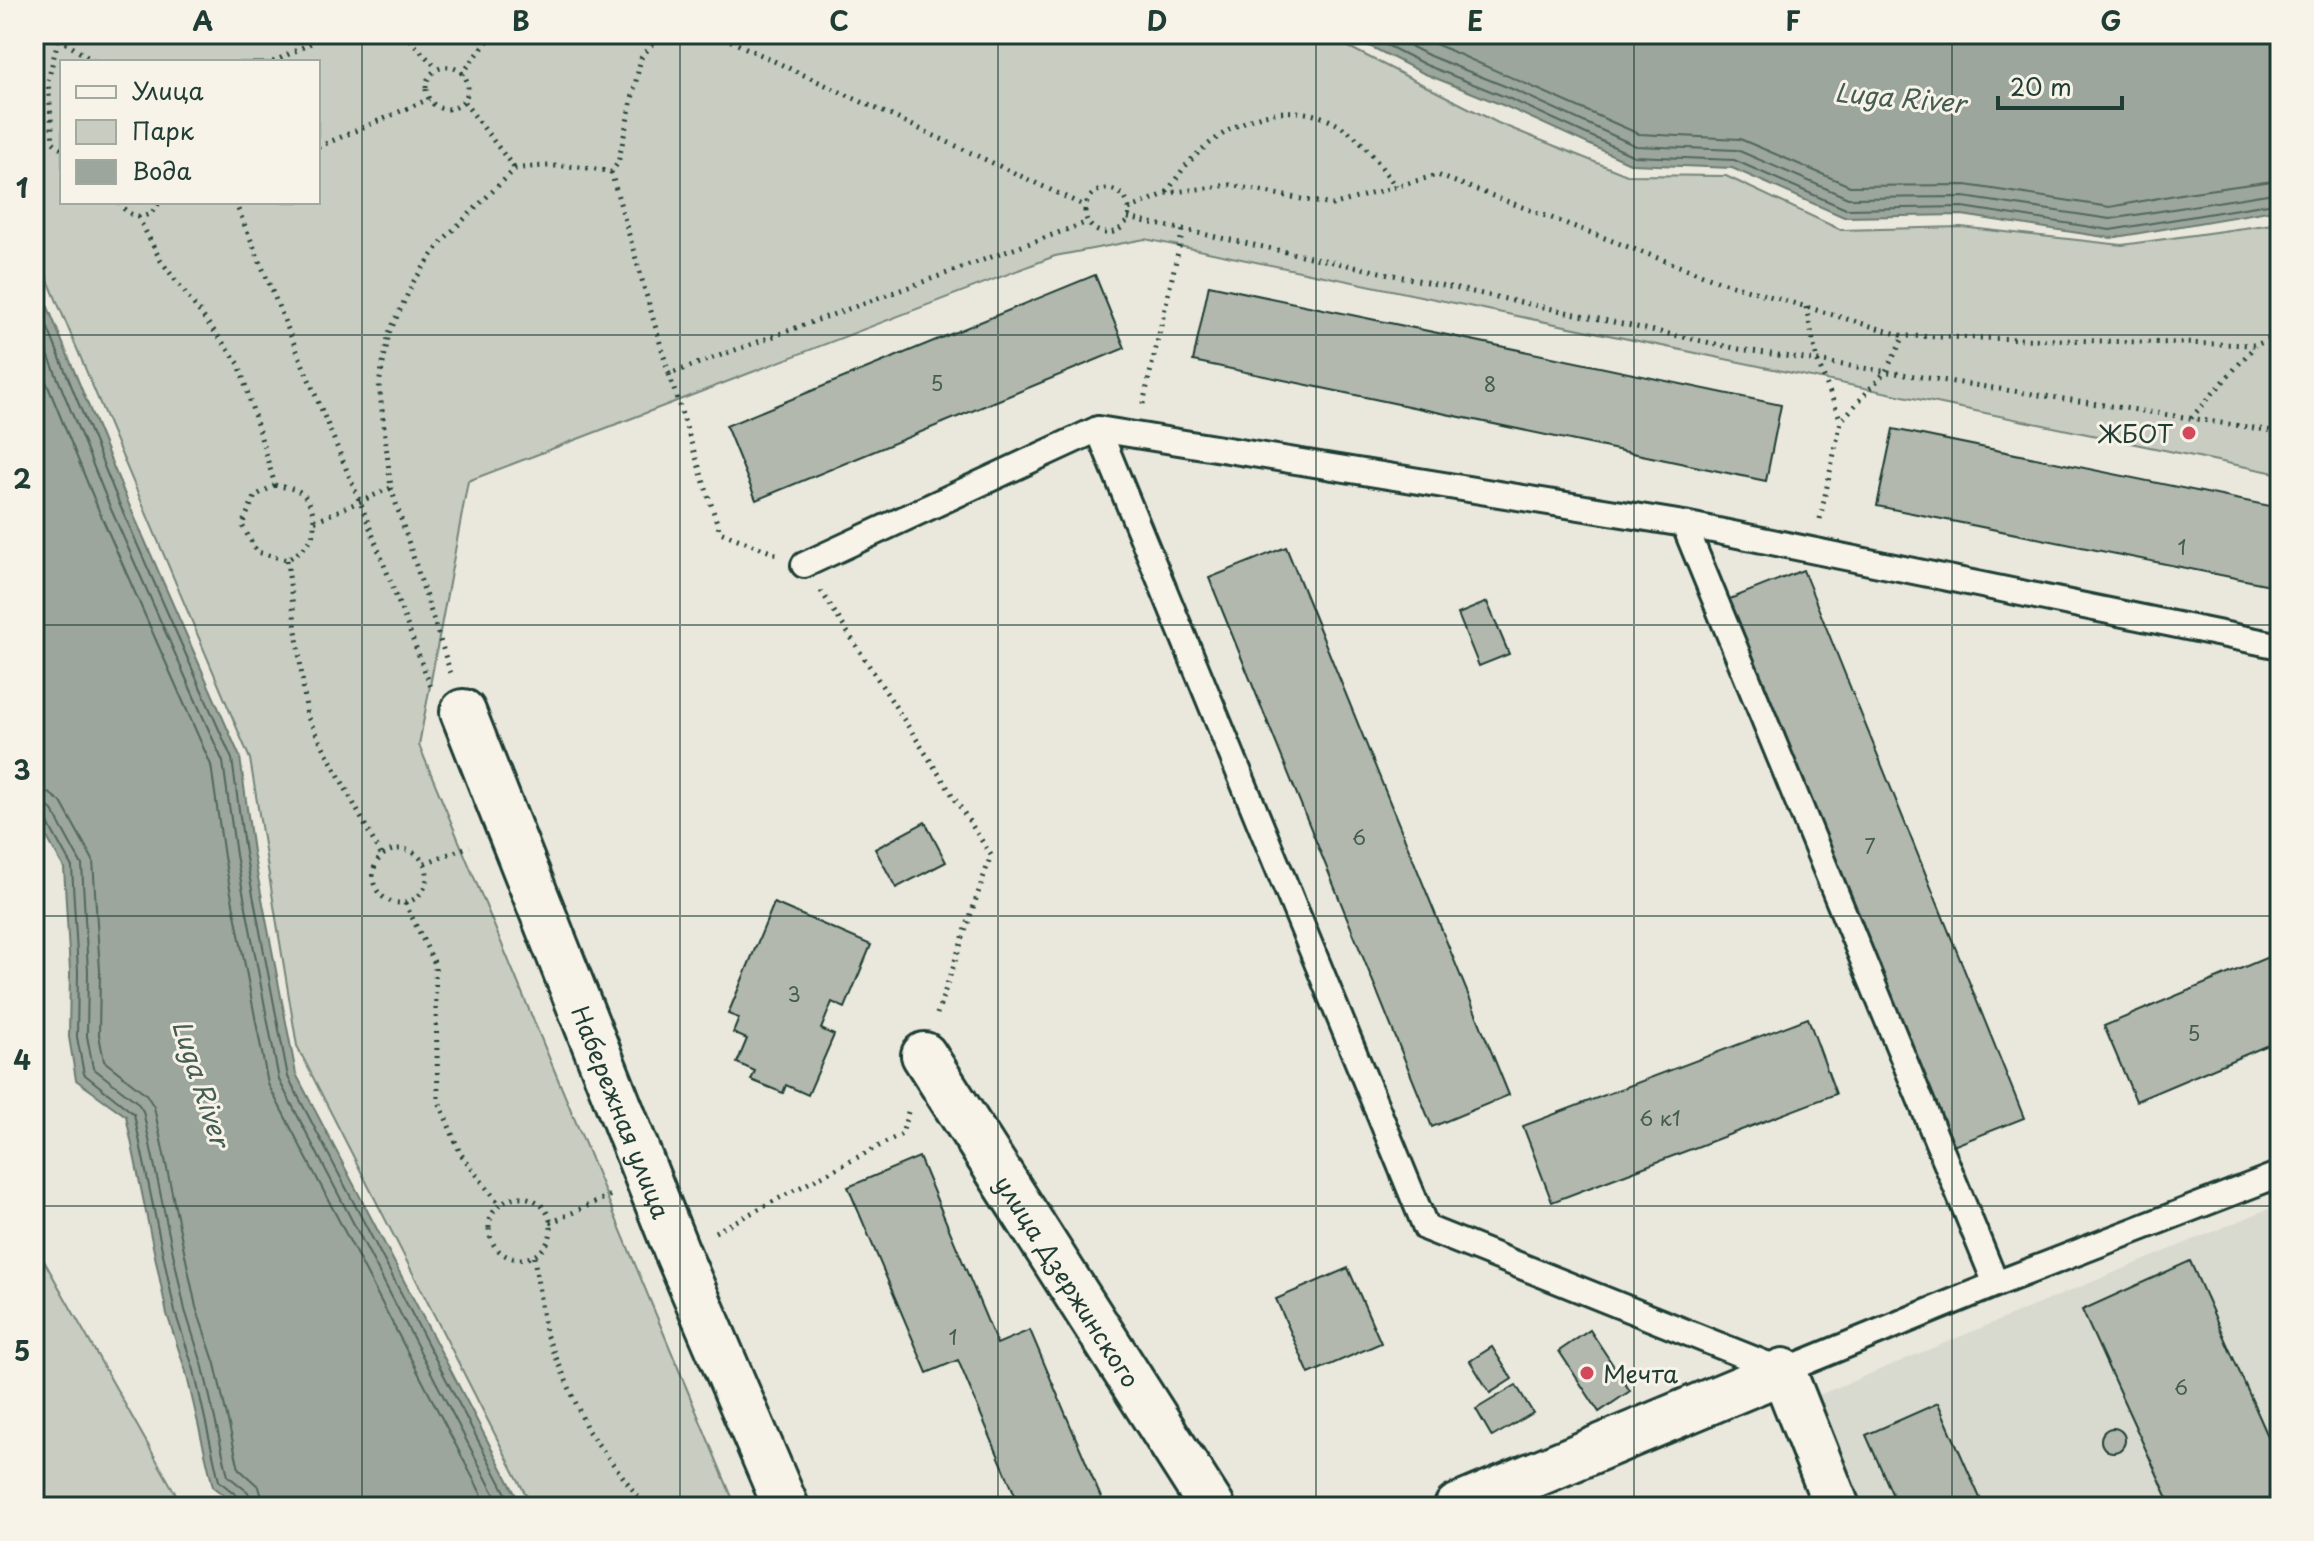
<svg xmlns="http://www.w3.org/2000/svg" width="2314" height="1541" viewBox="0 0 2314 1541" font-family="'Playpen Sans',sans-serif">
  <style>
    .built { fill: #d9dacf }
    .green { fill: #c8ccc1; stroke: #74847a; stroke-width: 2; fill-rule: evenodd }
    .water { fill: #9ca69c; stroke: #6a7c72; stroke-width: 2 }
    .lines { fill: none; stroke-linecap: round; stroke-linejoin: round }
    .shore { stroke: #51675e; stroke-width: 2 }
    .building { fill: #b2b8ae; stroke: #1f3d34; stroke-width: 2 }
    .service-casing { stroke: #1f3d34; stroke-width: 30 }
    .minor-casing { stroke: #1f3d34; stroke-width: 50 }
    .path { stroke: #1f3d34; stroke-width: 5; stroke-dasharray: 2 6; stroke-linecap: butt }
    .service { stroke: #f7f3e8; stroke-width: 24 }
    .minor { stroke: #f7f3e8; stroke-width: 44 }
    .grid { fill: none; stroke: #1f3d34; stroke-width: 2; stroke-opacity: 0.55 }
    .poi-dot { fill: #d1495b; stroke: #f7f3e8; stroke-width: 3 }
    .labels { text-anchor: middle; dominant-baseline: central; stroke-width: 6; stroke-linejoin: round; paint-order: stroke }
    .number-label { font-size: 20px; fill: #445c52 }
    .poi-label { font-size: 24px; fill: #1f3d34; stroke: #f7f3e8; text-anchor: end }
    .street-label { font-size: 24px; fill: #1f3d34; stroke: #f7f3e8 }
    .water-label { font-size: 26px; font-style: italic; fill: #445c53; stroke: #f7f3e8 }
    .neatline { fill: none; stroke: #1f3d34; stroke-width: 3 }
    .grid-label { font-size: 26px; text-anchor: middle; font-weight: bold; fill: #1f3d34 }
  </style>
  <rect width="100%" height="100%" fill="#eae8dd"/>
  <filter id="ink" filterUnits="userSpaceOnUse"><feTurbulence type="fractalNoise" baseFrequency=".0125" numOctaves="2"/><feDisplacementMap in="SourceGraphic" scale="16" xChannelSelector="R" yChannelSelector="G"/><feConvolveMatrix kernelMatrix="1 2 1 2 8 2 1 2 1" color-interpolation-filters="sRGB"/></filter>
  <g filter="url(#ink)">
    <!-- built -->
    <path class="built" d="M2280 1204V1507H1860L1814 1397Z"/>
    <!-- green -->
    <path class="green" d="M34 34H1317L1347 46 1498 123 1627 175 1726 176 1841 230 1961 227 2122 245 2280 223V474L1145 239 1055 256 468 481 419 745 736 1507H532L297 1046 250 759 34 247ZM62 62H318V202H62Z
      M34 1243 183 1507H34Z"/>
    <!-- water -->
    <path class="water" d="M1346 34H2280V209L2111 238 1962 215 1844 217 1732 168 1632 164 1505 106 1423 73Z
      M34 273 127 500 240 757 253 852 296 1074 522 1507H239L213 1487 186 1372 167 1314 126 1116 76 1080 69 1037 70 971 64 868 34 814Z"/>
    <g class="lines">
      <!-- shore -->
      <path class="shore" d="M1365 34 1426 65 1508 98 1634 156 1734 160 1846 209 1963 207 2110 230 2280 202
        M1387 34 1430 56 1512 89 1636 146 1737 150 1848 198 1964 197 2110 219 2280 192
        M1413 34 1639 134 1740 139 1850 186 1966 185 2110 207 2186 193 2280 180
        M34 294 119 503 232 759 245 853 288 1077 513 1507
        M34 320 110 507 223 762 236 855 279 1080 501 1507
        M34 352 99 511 211 765 224 857 268 1084 488 1507
        M34 790 49 793 61 802 93 860 100 971 99 1035 104 1061 146 1094 154 1107 196 1307 215 1364 239 1469 259 1487 265 1507
        M34 802 44 804 52 810 82 865 88 971 87 1036 93 1068 137 1102 143 1111 185 1310 203 1367 228 1476 248 1492 253 1507
        M34 812 44 816 72 867 78 971 77 1037 84 1074 134 1114 175 1312 194 1370 219 1481 240 1498 242 1507"/>
    </g>
    <!-- building -->
    <path class="building" d="M1095 275 1125 348 756 500 726 426Z
      M1209 285 1781 405 1766 481 1193 361Z
      M1893 429 2280 508V587L1877 506Z
      M1286 547 1509 1095 1432 1127 1209 578Z
      M1803 570 2024 1118 1948 1148 1727 600Z
      M1487 602 1509 654 1479 666 1458 614Z
      M925 822 946 862 896 888 875 849Z
      M774 903 871 945 845 1008 832 1002 821 1029 834 1035 808 1095 786 1085 783 1093 751 1080 755 1071 737 1063 747 1039 733 1033 739 1018 728 1014Z
      M2280 952V1040L2136 1101 2104 1026Z
      M1808 1018 1836 1094 1552 1202 1523 1126Z
      M919 1157 997 1344 1030 1330 1105 1507H1020L958 1360 927 1373 848 1187Z
      M2190 1261 2280 1463V1507H2172L2082 1310Z
      M1348 1268 1381 1343 1309 1374 1276 1299Z
      M1590 1330 1630 1391 1599 1412 1559 1351Z
      M1492 1347 1512 1379 1490 1393 1470 1361Z
      M1516 1385 1533 1413 1492 1437 1476 1409Z
      M1938 1403 1984 1507H1898L1866 1435Z
      M2101 1440a12 12 0 1 1 24 0a12 12 0 1 1-24 0Z"/>
    <g class="lines">
      <!-- service casing -->
      <g class="service-casing">
        <path id="service" d="M1098 429 1426 1228 1783 1371 1996 1284 2280 1174
          M1684 524 1996 1284
          M804 565 1098 429 1684 524 2280 646"/>
      </g>
      <!-- minor casing -->
      <g class="minor-casing">
        <g id="minor">
          <path id="s1" d="M463 712 677 1252 786 1507"/>
          <path id="s2" d="M924 1055 1212 1507"/>
          <path d="M1457 1507 1783 1371 1837 1507"/>
        </g>
      </g>
      <!-- path -->
      <path class="path" d="M52 34 95 62
        M404 34 437 68
        M716 34 1085 206
        M58 40 48 81 53 142 62 150
        M273 62 311 43 321 34
        M426 88a21 21 0 1 1 42 0a21 21 0 1 1-42 0Z
        M462 74 493 34
        M464 102 515 169
        M318 147 429 99
        M611 172 669 374
        M1085 211a22 22 0 1 1 44 0a22 22 0 1 1-44 0Z
        M1167 192C1175 181 1183 167 1193 158 1238 114 1300 92 1353 135 1369 148 1383 170 1396 187
        M119 202C129 220 150 222 159 202
        M235 202 360 502 431 687
        M1129 209 1167 193 1230 185 1332 205 1437 175 1719 281 1904 336 2256 345 2280 335
        M138 217 161 261 239 364 275 485
        M1128 218 1739 349 2280 432
        M1806 307 1817 360 1841 421
        M1143 404 1183 230
        M2191 418 2255 346
        M275 485C282 487 294 488 300 492 313 501 318 525 311 539 306 548 296 554 287 560L257 552 242 525 255 496Z
        M391 488 451 674
        M1820 519 1841 421 1886 371 1904 336
        M315 521 391 488 379 384 389 333 414 281 443 240 515 169C545 164 581 165 611 172L618 163 641 58 660 34
        M776 554 720 532 669 374 1088 222
        M287 560 307 716 381 855
        M821 591 991 855 937 1014
        M373 876a27 27 0 1 1 54 0a27 27 0 1 1-54 0Z
        M425 863 470 846
        M405 903 435 964 438 1099 460 1153 499 1204
        M489 1228a31 31 0 1 1 62 0a31 31 0 1 1-62 0Z
        M550 1223 611 1195
        M715 1232 902 1134 908 1112
        M534 1257 545 1332 588 1431 646 1507"/>
      <!-- service -->
      <use href="#service" class="service"/>
      <!-- minor -->
      <use href="#minor" class="minor"/>
    </g>
  </g>
  <!-- grid -->
  <path class="grid" d="M362 34V1507M680 34V1507M998 34V1507M1316 34V1507M1634 34V1507M1952 34V1507M34 335H2280M34 625H2280M34 916H2280M34 1206H2280"/>
  <!-- markers -->
  <g class="poi-dot">
    <circle cx="2189" cy="433" r="8"/>
    <circle cx="1587" cy="1373" r="8"/>
  </g>
  <g class="labels">
    <!-- number labels -->
    <g class="number-label">
      <text x="937" y="383">5</text>
      <text x="1490" y="384">8</text>
      <text x="2182" y="547">1</text>
      <text x="1359" y="837">6</text>
      <text x="1870" y="846">7</text>
      <text x="794" y="994">3</text>
      <text x="2194" y="1033">5</text>
      <text x="1660" y="1118">6 к1</text>
      <text x="953" y="1337">1</text>
      <text x="2181" y="1387">6</text>
    </g>
    <!-- poi labels -->
    <g class="poi-label">
      <text x="2173" y="433">ЖБОТ</text>
      <text x="1603" y="1373" text-anchor="start">Мечта</text>
    </g>
    <!-- street labels -->
    <g class="street-label">
      <text stroke="none"><textPath href="#s1" startOffset="430">Набережная улица</textPath></text>
      <text stroke="none"><textPath href="#s2" startOffset="268">улица Дзержинского</textPath></text>
    </g>
    <!-- water labels -->
    <g class="water-label">
      <text transform="translate(1900 97) rotate(5)">Luga River</text>
      <text transform="translate(202 1083) rotate(72)">Luga River</text>
    </g>
  </g>
  <!-- margin -->
  <rect width="2314" height="1541" fill="none" stroke="#f7f3e8" stroke-width="88"/>
  <!-- legend -->
  <rect x="60" y="60" width="260" height="144" fill="#f7f3e8" stroke="#a1aaa0" stroke-width="2"/>
  <rect x="76" y="86" width="40" height="12" fill="#f7f3e8" stroke="#a1aaa0" stroke-width="2"/>
  <text x="132" y="100" font-size="24" fill="#1f3d34">Улица</text>
  <rect x="76" y="120" width="40" height="24" fill="#c8ccc1" stroke="#a1aaa0" stroke-width="2"/>
  <text x="132" y="140" font-size="24" fill="#1f3d34">Парк</text>
  <rect x="76" y="160" width="40" height="24" fill="#9ca69c" stroke="#a1aaa0" stroke-width="2"/>
  <text x="132" y="180" font-size="24" fill="#1f3d34">Вода</text>
  <!-- scale -->
  <path d="M1998 96v12h124v-12" fill="none" stroke="#1f3d34" stroke-width="4"/>
  <text x="2010" y="96" font-size="24" fill="#1f3d34" stroke="#f7f3e8" stroke-width="6" paint-order="stroke">20 m</text>
  <rect x="44" y="44" width="2226" height="1453" class="neatline"/>
  <g class="grid-label">
    <text x="203" y="31">A</text>
    <text x="521" y="31">B</text>
    <text x="839" y="31">C</text>
    <text x="1157" y="31">D</text>
    <text x="1475" y="31">E</text>
    <text x="1793" y="31">F</text>
    <text x="2111" y="31">G</text>
    <text x="22" y="198">1</text>
    <text x="22" y="489">2</text>
    <text x="22" y="780">3</text>
    <text x="22" y="1070">4</text>
    <text x="22" y="1361">5</text>
  </g>
</svg>
